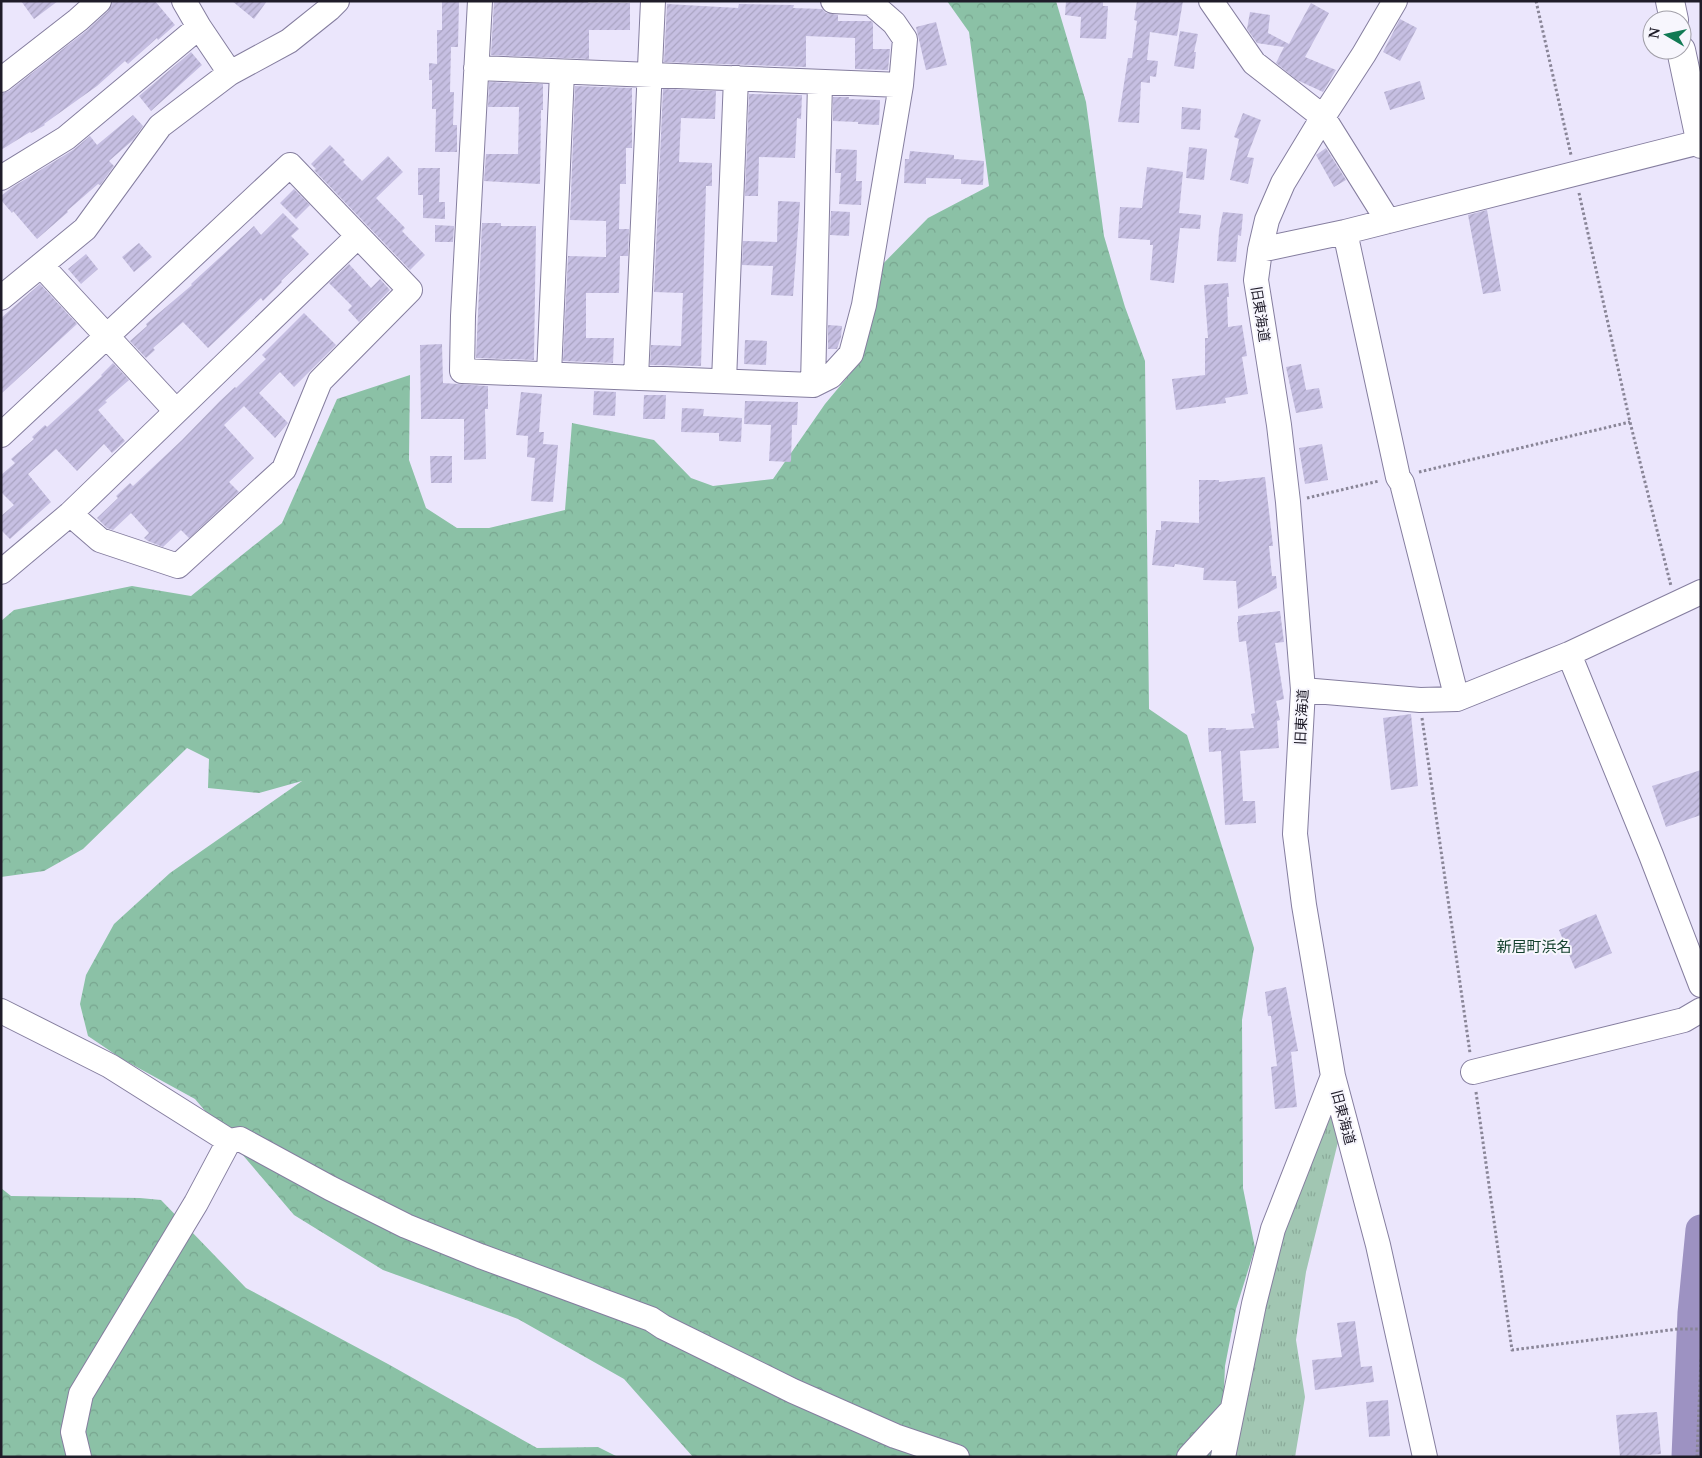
<svg xmlns="http://www.w3.org/2000/svg" width="1702" height="1458" viewBox="0 0 1702 1458" font-family="'Noto Serif','Noto Sans JP',serif">
  <style>
    .grass { fill: url(#grass-tufts) }
    .forest { fill: url(#forest-crowns) }
    .lines { fill: none; stroke-linecap: round; stroke-linejoin: round }
    .river { stroke: #9d92c2; stroke-width: 31 }
    .building { fill: url(#building-hatch) }
    .minor-casing { stroke: #857e9f; stroke-width: 26 }
    .major-casing { stroke: #857e9f; stroke-width: 30 }
    .path { stroke: #898597; stroke-width: 3; stroke-dasharray: 2.5 2.5; stroke-linecap: butt }
    .minor { stroke: #fff; stroke-width: 24 }
    .major { stroke: #fff; stroke-width: 28 }
    .labels { text-anchor: middle; dominant-baseline: central; stroke-width: 4; stroke-linejoin: round; paint-order: stroke }
    .street-label { font-size: 14px; fill: #1f1c29; stroke: #f7f6fd }
    .neighbourhood-label { font-size: 15px; fill: #123f2c; stroke: #f7f6fd }
  </style>
  <defs>
    <pattern id="grass-tufts" width="24" height="20" patternUnits="userSpaceOnUse" patternTransform="scale(1.25)"><rect width="24" height="20" fill="#a1c6b2"/><path d="M3 7l-1-3M5 7V3M7 7l1-3M15 17l-1-3M17 17v-4M19 17l1-3" fill="none" stroke="#8aaa99"/></pattern>
    <pattern id="forest-crowns" width="20" height="18" patternUnits="userSpaceOnUse" patternTransform="scale(1.25)"><rect width="20" height="18" fill="#8bc1a6"/><path d="M2 6a3 3 0 1 1 6 0M12 15a3 3 0 1 1 6 0" fill="none" stroke="#78a58f"/></pattern>
    <pattern id="building-hatch" width="6" height="6" patternUnits="userSpaceOnUse" patternTransform="scale(1.25)"><rect width="6" height="6" fill="#c6bfe2"/><path d="M-1 1l2-2M0 6l6-6M5 7l2-2" fill="none" stroke="#aaa4c2"/></pattern>
  </defs>
  <rect width="100%" height="100%" fill="#ebe6fc"/>
  <!-- grass -->
  <path class="grass" d="M1328 1089 1339 1138 1306 1272 1296 1340 1305 1397 1295 1457H1230L1240 1412 1249 1391 1280 1238Z"/>
  <!-- forest -->
  <path class="forest" d="M947 1H1056L1086 102 1104 236 1125 307 1145 361 1149 709 1187 735 1254 948 1242 1020 1243 1188 1255 1248 1236 1309 1225 1366 1221 1457H693L624 1379 518 1319 383 1270 294 1215 195 1099 122 1059 88 1036 80 1004 86 975 114 924 170 873 302 781 259 793 208 788 209 759 187 748 83 849 44 871 1 877V621L14 610 132 586 191 596 282 523 337 399 410 375 409 460 426 508 457 528H489L565 510 572 423 654 440 691 478 713 486 773 479 825 404 860 362 871 308V276L928 218 989 186 969 32Z
    M1 1188 11 1196 140 1198 161 1200 246 1288 388 1364 537 1448 598 1447 618 1457H1Z"/>
  <g class="lines">
    <!-- river -->
    <path class="river" d="M1687 1457 1693 1313 1701 1230"/>
  </g>
  <!-- building -->
  <path class="building" d="M21 1H58L34 19Z
    M113 1H155L175 25 158 40 157 38 128 64 125 61 97 86 44 124 45 125 31 133 30 132 1 150V93L9 91 86 31 108 11Z
    M232 1H267L254 19Z
    M442 1H459L458 47H451L450 92H454L453 125H457V152H435L436 109H432V80H429V63L437 64V30H442Z
    M494 1H588V3H630V30H589V59L491 55Z
    M1066 1H1103V6H1108L1106 39 1080 38 1081 17 1065 15Z
    M1137 1H1183L1177 36 1150 32 1147 60 1158 61 1156 77 1150 76V83L1141 82 1139 123 1118 122 1128 58H1132L1137 21 1134 20Z
    M1311 3 1329 13 1305 57 1336 70 1323 92 1297 80 1276 63 1284 47 1257 43 1247 29 1250 12 1270 15 1268 33 1289 44Z
    M667 4 738 8 739 4 794 5 793 8 822 9 826 13 838 15V21H871L873 23V49H890L888 70 855 69V38L806 36V67L664 62Z
    M1400 19 1417 28 1400 61 1383 52Z
    M936 22 947 65 926 70 916 27Z
    M1180 31 1198 34 1194 52H1196L1194 69 1174 66Z
    M191 52 202 65 151 111 139 96Z
    M1420 81 1425 99 1390 110 1384 92Z
    M489 82 543 84V110H541L540 184 484 181 486 154H518L519 107H488Z
    M575 86 632 88V148H626V184H620L619 229H629L628 256H620L619 293H586V338H614L613 363 563 361 568 256 606 257V221L570 220Z
    M663 89 716 91 715 119 681 118 679 162 712 163V186H706L701 366 650 365 651 345 681 346 683 293 654 292Z
    M749 94 802 95 801 119 797 118 795 158 759 157 758 196H745Z
    M833 97H849V99L880 100 879 125 858 124V122L833 121Z
    M1182 107 1201 109 1200 130 1181 129Z
    M1243 113 1261 120 1247 157 1254 158 1248 184 1230 180 1239 139 1234 137Z
    M133 115 143 126 133 140 109 161 114 166 101 184 100 185 98 184 67 211 68 212 37 239 13 211 12 213 1 200V196L11 188 73 150 90 136 97 145Z
    M330 145 345 160 343 162 362 181 388 156 403 172 376 198 405 228 402 231 425 255 410 270 314 170 316 169 311 164Z
    M1189 147 1207 149 1204 180 1186 178Z
    M1326 148 1346 180 1334 187 1316 155Z
    M836 149 857 150 856 181H862L861 205 839 204 841 173H835Z
    M910 151 954 155V159L984 161 983 185 961 184V179L926 178V184L904 183 905 159H909Z
    M1147 167 1183 172 1179 213 1201 215 1200 229 1180 228 1174 283 1150 280 1153 245H1150V240L1118 238 1120 207 1142 208Z
    M418 168H440L439 202H445V219L423 218V195H418Z
    M294 189 310 205 296 219 280 203Z
    M778 201 800 202 793 296 771 295 773 266 742 265 743 241 777 242Z
    M1487 210 1501 291 1483 294 1468 215Z
    M831 211 850 212 849 236 830 235Z
    M1223 212 1243 214 1241 236 1238 235 1236 262 1217 261 1219 231Z
    M283 213 299 229 291 236 309 254 281 281 282 282 263 301 261 298 208 348 183 322 153 348 155 350 146 358 130 341 147 326 146 324 192 285 191 284 254 226 261 235Z
    M482 223H501V226H536L534 360 476 358Z
    M435 225 454 226 453 242H435Z
    M139 243 152 257 134 272 122 257Z
    M86 254 98 269 81 284 68 269Z
    M349 264 371 288 380 279 390 290 359 322 348 310 352 306 329 283Z
    M1228 283 1229 297H1227L1228 327 1242 325 1247 356 1242 357 1248 394 1225 398 1226 403 1176 410 1172 379 1205 375V338H1208L1204 285Z
    M40 284 77 324 1 394V318Z
    M304 313 336 345 294 387 280 372 259 393 288 423 275 438 244 406 224 425 254 458 229 482 239 492 189 538 181 530 163 547 148 541 144 538 149 533 131 513 113 530 107 528 97 518 118 498 116 496 130 483 133 486 182 440 220 401 235 387 236 388 266 359 262 355Z
    M828 325 842 326 841 337 837 349H828Z
    M745 340 767 341 766 365 744 364Z
    M442 344 443 383 488 386V409H485L486 459 464 460V419H421L420 345Z
    M113 363 129 380 105 401 107 402 98 410 125 441 112 453 104 444 77 471 56 449 28 474 51 502 10 539 1 530V516L14 505 1 492V475L15 463 11 459 34 439 32 437 45 425 47 427 79 398 102 376 101 375Z
    M1301 364 1306 390 1319 388 1323 408 1296 413 1286 367Z
    M594 391 616 392 615 416 593 415Z
    M521 392 542 394 539 432H544L543 444 558 445 553 502 531 501 535 458 527 457 528 436 516 435Z
    M644 395H666L665 419H643Z
    M745 401 798 402 797 425H792L791 462 769 461 771 425 744 424Z
    M682 408 704 409 703 416 742 418 741 442 719 441V433L681 432Z
    M1322 444 1328 480 1305 484 1299 448Z
    M430 456H452V483H431Z
    M1265 477 1273 546H1269L1272 576H1276L1277 588 1238 609 1236 581 1203 580 1204 568 1175 564 1174 567 1152 565 1156 530H1161V521L1199 523V480H1219V482Z
    M1280 611 1284 642 1275 643 1284 699 1276 701 1280 720 1277 721 1279 748 1240 751 1243 801H1255L1256 823 1225 825 1221 751 1209 752 1208 728H1226V730L1254 728 1251 714 1255 713 1246 641 1239 642 1237 622H1238V616Z
    M1411 714 1418 786 1391 790 1383 718Z
    M1701 770V815L1666 827 1652 786Z
    M1596 914 1612 953 1575 969 1559 930Z
    M1286 987 1298 1051 1291 1052 1297 1107 1275 1109 1271 1067 1277 1066 1271 1016H1268L1265 992Z
    M1355 1321 1361 1367 1372 1366 1374 1382 1315 1390 1312 1360 1342 1357 1337 1323Z
    M1388 1400 1390 1436 1369 1437 1366 1402Z
    M1657 1412 1661 1454 1620 1457 1616 1415Z"/>
  <g class="lines">
    <!-- minor casing -->
    <g class="minor-casing">
      <path id="minor" d="M184 1 199 27 230 73
        M480 1 463 316 462 371 813 385 831 376 851 354 864 305 901 85 905 39 894 23 871 3 833 1
        M1211 1 1254 63 1323 117 1388 221
        M1395 1 1364 54 1323 117 1283 183 1267 220 1260 250 1256 280 1279 425 1288 502 1303 690 1295 834 1304 905 1333 1076 1378 1245 1425 1457
        M476 68 901 85
        M1 80 78 20 99 1
        M1 178 66 138 199 27
        M1345 232 1398 477 1402 483 1457 699
        M1260 250 1345 232 1700 142
        M41 265 176 411
        M1 298 85 229 160 126 230 73 289 41 329 9 337 1
        M549 374 562 72
        M636 378 653 1
        M724 381 736 78
        M813 385 820 82
        M1 435 290 165 410 290 320 381 284 469 178 566 100 540 70 514
        M1 572 70 514 358 236
        M1569 654 1651 855 1701 985
        M1303 690 1420 700 1457 699 1569 654 1701 592
        M1 1011 110 1066 229 1141 240 1139 330 1188 406 1226 480 1256 651 1319 663 1327 793 1391 895 1436 957 1457
        M1473 1072 1684 1020 1701 1010
        M79 1457 73 1432 81 1394 196 1203 229 1141
        M1189 1457 1232 1410
        M1223 1457 1254 1304 1273 1229 1333 1076"/>
    </g>
    <!-- major casing -->
    <g class="major-casing">
      <path id="major" d="M1670 1 1674 20
        M1681 50 1701 144"/>
    </g>
    <!-- path -->
    <path class="path" d="M1536 1 1571 155
      M1579 193 1630 422 1671 586
      M1419 472 1630 422
      M1307 498 1379 481
      M1422 718 1470 1053
      M1476 1092 1512 1350 1678 1329H1701
      M1697 1457 1701 1357"/>
    <!-- minor -->
    <use href="#minor" class="minor"/>
    <!-- major -->
    <use href="#major" class="major"/>
  </g>
  <g class="labels">
    <!-- street labels -->
    <g class="street-label">
      <text transform="translate(1261 314) rotate(81)">旧東海道</text>
      <text transform="translate(1301 717) rotate(-87)">旧東海道</text>
      <text transform="translate(1344 1117) rotate(75)">旧東海道</text>
    </g>
    <!-- neighbourhood labels -->
    <g class="neighbourhood-label">
      <text x="1534" y="946">新居町浜名</text>
    </g>
  </g>
  <!-- border -->
  <rect width="1702" height="1458" fill="none" stroke="#1f1c29" stroke-width="5"/>
  <!-- north arrow -->
  <g transform="translate(1667 35) rotate(279)"><circle r="24" fill="#f7f6fd" stroke="#a19fa8"/>
  <path d="M0-4L9 19L0 12L-9 19Z" fill="#117a54"/>
  <text y="-8" font-size="14" font-weight="bold" text-anchor="middle" fill="#1f1c29">N</text>
  </g>
</svg>
